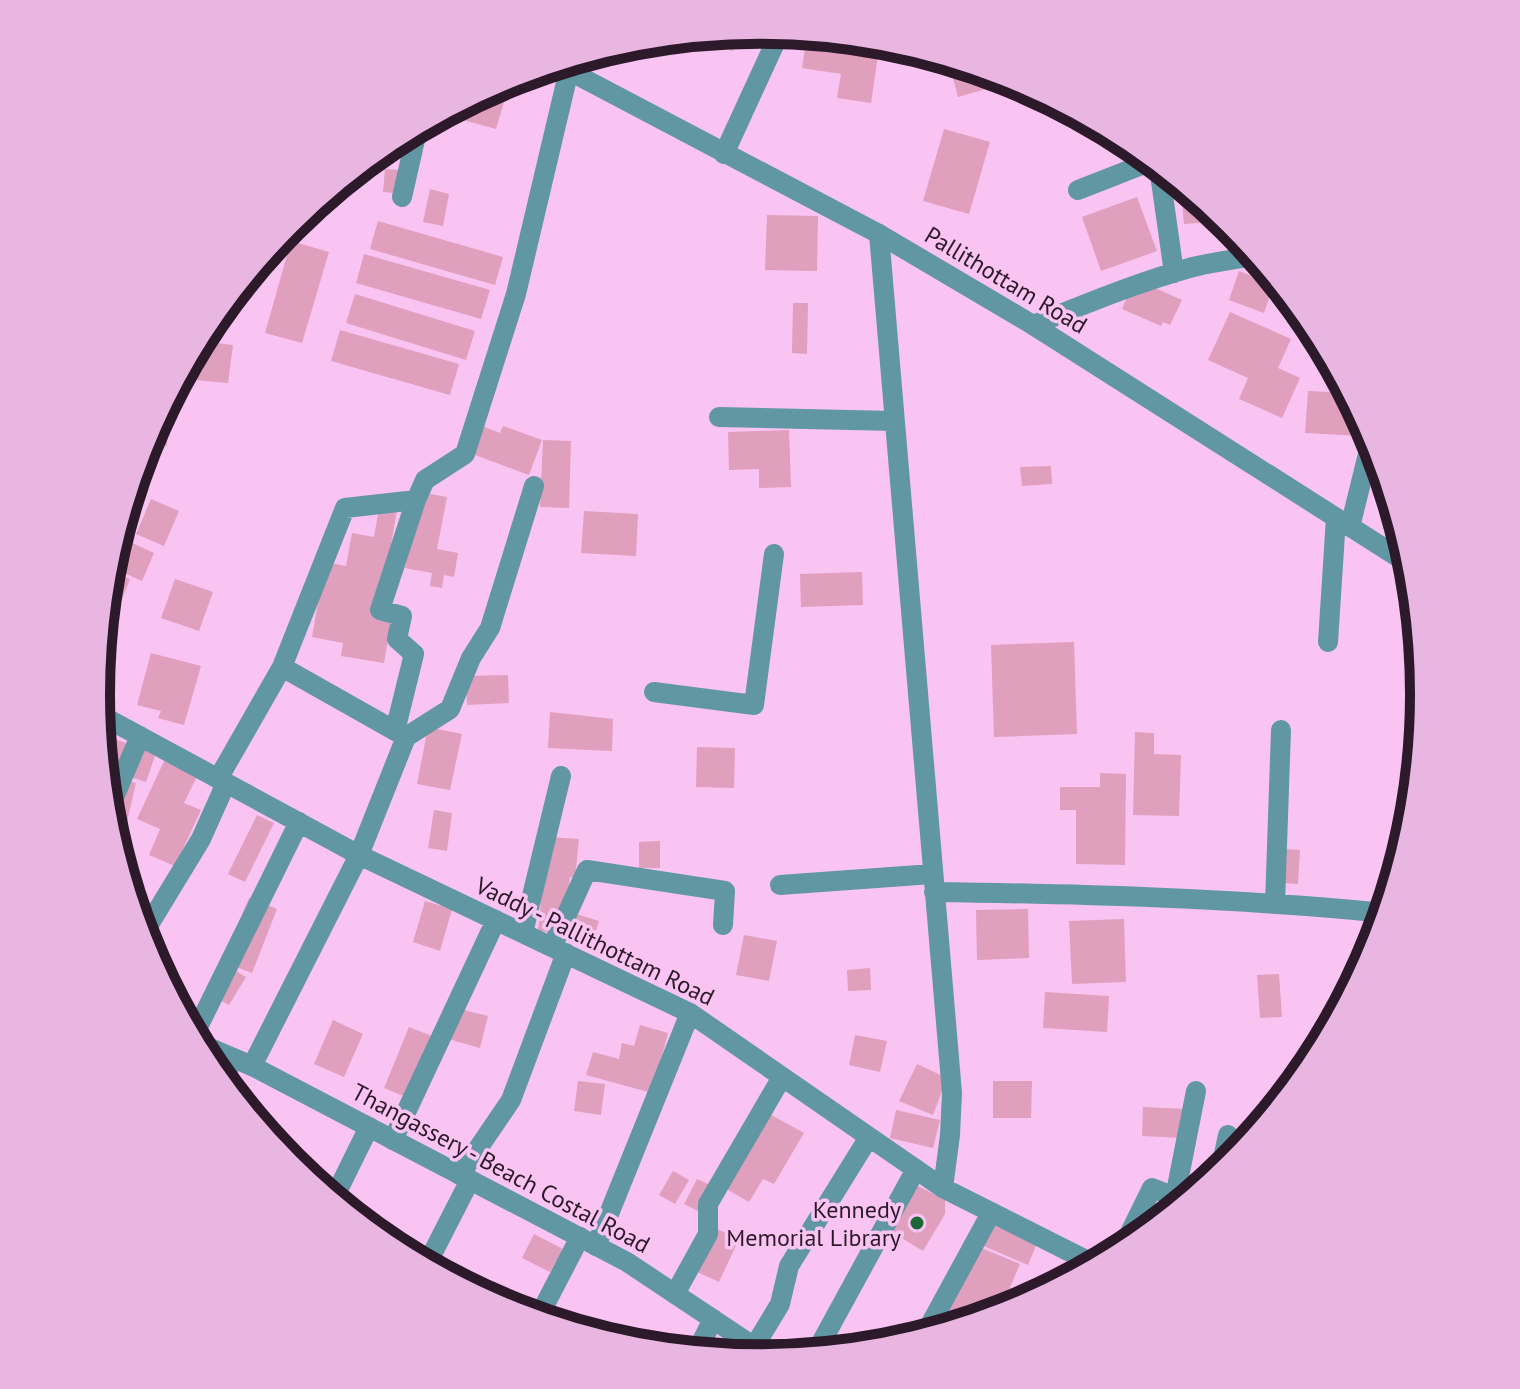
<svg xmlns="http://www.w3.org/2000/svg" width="1520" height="1389" viewBox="0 0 1520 1389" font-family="'PT Sans',sans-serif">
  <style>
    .building { fill: #e09fbc }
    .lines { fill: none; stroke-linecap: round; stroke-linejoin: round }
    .minor { stroke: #6197a2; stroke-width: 20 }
    .tertiary { stroke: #6197a2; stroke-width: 20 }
    .poi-dot { fill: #1b6736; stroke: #f9c4f2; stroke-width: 3 }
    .labels { text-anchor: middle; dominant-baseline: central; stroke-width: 7; stroke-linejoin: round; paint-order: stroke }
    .street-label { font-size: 24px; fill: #2c192a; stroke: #f9c4f2 }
    .poi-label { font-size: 24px; fill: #2c192a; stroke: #f9c4f2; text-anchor: end }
    .rim { fill: none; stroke: #2c192a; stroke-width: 10 }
  </style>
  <rect width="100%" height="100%" fill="#f9c4f2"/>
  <!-- building -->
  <path class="building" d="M738 32 733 51 684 38V37Z
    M807 35 827 37 826 45 845 48 846 39 880 42 871 103 837 98 841 74 802 68Z
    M948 60 1001 77 1003 84 958 97Z
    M498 85 508 88 496 129 448 116 450 111Z
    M944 129 990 142 969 214 923 201Z
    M1115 135 1130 142 1144 154 1116 155Z
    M385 169 399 170 397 193 383 192Z
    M1180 184 1222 218 1226 221 1184 224Z
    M338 185 336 201 322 198 325 196Z
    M430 189 449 194 443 226 423 222Z
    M1137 197 1157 251 1101 271 1082 217Z
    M767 215 818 216 817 271 765 270Z
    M378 221 503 257 495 285 370 249Z
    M291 241 329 252 302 343 265 333Z
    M364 254 490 290 481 319 356 283Z
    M1239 271 1274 284 1264 313 1229 300Z
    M1135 279 1182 300 1170 325 1163 322 1161 326 1122 309Z
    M355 294 475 331 466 360 346 323Z
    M793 303H808L807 354 792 353Z
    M1230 312 1291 339 1278 368 1300 378 1282 418 1239 399 1248 378 1208 360Z
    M340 330 459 364 450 395 331 361Z
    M199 341 233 345 228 383 184 379 186 366Z
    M1308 391 1349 393 1363 419 1362 436 1305 433Z
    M159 416H168L167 446 145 445Z
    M477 424 500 433 503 426 542 440 529 475 467 452Z
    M789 430 791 487 759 488V469L729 470 728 432Z
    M543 440 571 441 569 508 540 507Z
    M138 466 136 497 129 496Z
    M1051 466 1052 484 1022 486 1020 467Z
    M419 492 447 497 437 549 458 553 454 577 444 575 442 588 430 586 432 573 405 568Z
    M151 499 179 511 164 546 136 534Z
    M128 500 136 502 131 528 120 526Z
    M379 508 397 510 378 620 391 622 384 663 341 656 343 643 312 637 325 562 346 566 352 533 374 537Z
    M584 511 638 514 636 556 581 553Z
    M119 530H121L113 569 108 568Z
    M126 540 154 553 142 581 113 568Z
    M108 571 130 579 118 609 104 604Z
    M862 572 863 605 801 607 800 574Z
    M175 579 213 592 199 631 161 618Z
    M104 606 109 607 104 627H102Z
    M1074 642 1077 734 994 737 991 645Z
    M151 653 201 666 184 725 158 718 161 711 137 705Z
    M1416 653 1421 654 1424 692 1410 690Z
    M508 675 509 703 467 705 466 676Z
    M550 712 613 719 612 751 548 748Z
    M428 727 462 734 450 790 417 784Z
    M1135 732 1154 733V754L1181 755 1179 816 1133 815Z
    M99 734 156 753 146 782 103 768Z
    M697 747 735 748 734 788 696 787Z
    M166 757 199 772 184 803 201 810 175 866 149 855 160 829 137 819Z
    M1100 773 1126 774 1125 865 1076 864V810H1060V787H1100Z
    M111 777 136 783 122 843 113 841 108 824 106 800Z
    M434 810 452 813 447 851 428 848Z
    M257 815 274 823 245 882 228 874Z
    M548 837 579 839 575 878 570 877 564 934 538 931Z
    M660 841V868H639V842Z
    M1272 848 1300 850 1298 884 1270 882Z
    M249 898 277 909 252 973 223 962Z
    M425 901 452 909 440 951 413 942Z
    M1028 909 1029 958 977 960 976 910Z
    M573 913 599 921 591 948 565 940Z
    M1124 919 1126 982 1072 984 1069 921Z
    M1361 931 1379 933 1374 949 1354 985Z
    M744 935 777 941 769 981 736 975Z
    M224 964 246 977 229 1005 207 993Z
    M870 968 871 990 848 991 847 970Z
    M1279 974 1282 1017 1260 1018 1257 975Z
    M1045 992 1109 996 1107 1032 1043 1028Z
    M455 1008 488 1016 480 1048 448 1039Z
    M333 1020 363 1034 344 1077 314 1064Z
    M640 1025 668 1033 652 1093 586 1075 593 1052 619 1059 622 1043 634 1046Z
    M409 1027 437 1038 411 1099 384 1088Z
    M855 1035 887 1041 880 1072 849 1065Z
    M917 1064 947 1078 933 1115 899 1101Z
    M578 1081 605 1084 601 1115 574 1111Z
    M993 1081H1032L1031 1118H993Z
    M1143 1107 1186 1109 1185 1138 1142 1136Z
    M896 1110 940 1120 933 1148 890 1138Z
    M764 1111 804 1133 774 1184 763 1179 749 1202 721 1186Z
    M673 1171 689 1180 675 1204 659 1195Z
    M697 1179 715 1187 702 1213 684 1204Z
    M918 1186 945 1200V1214L923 1251 890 1231 910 1193Z
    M988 1223 1037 1243 1028 1265 979 1244Z
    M715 1228 739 1239 719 1282 695 1271Z
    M534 1234 563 1249 550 1272 522 1258Z
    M977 1246 1020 1264 1002 1306 1010 1310 970 1322 947 1312Z"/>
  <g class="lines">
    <!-- minor -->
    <path class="minor" d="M724 154 780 32
      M1159 167 1174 273
      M1078 190 1152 161
      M402 197 418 127
      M879 234 952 1093 950 1135 943 1188
      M1033 325C1086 304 1138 282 1193 267 1213 262 1235 259 1255 256
      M719 417 894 421
      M1350 527 1372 438
      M1328 642 1336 518
      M282 667 406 737 450 709 471 658 490 628 534 486
      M654 692 754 705 774 554
      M97 713 359 855 690 1013 943 1188 1096 1265
      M395 731 414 654 397 639 402 616 380 610 416 500
      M218 779 282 667 345 508 416 500 425 480 465 454 516 294 569 70
      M107 814 140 736
      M780 885 932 874
      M934 892C1084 894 1235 898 1385 913
      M1275 904 1281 730
      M523 933 561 776
      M142 936 201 839 226 783
      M552 947 587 870 725 891 723 925
      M193 1037 299 822
      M252 1066 359 855 406 737
      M223 1082 233 1058
      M393 1140 496 920
      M1220 1173 1228 1135
      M460 1175 511 1100 566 953
      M333 1200 369 1127
      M596 1246 690 1013
      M1121 1251 1152 1188 1175 1197 1196 1091
      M426 1266 470 1180
      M1072 1278 1082 1258
      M675 1294 708 1234V1204L782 1077
      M538 1318 580 1237
      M924 1336 991 1213
      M754 1347 780 1304 789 1266 869 1137
      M696 1353 713 1319
      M815 1354 916 1169"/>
    <!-- tertiary -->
    <path class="tertiary" d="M558 65 879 234 1033 325 1412 566
      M196 1042 252 1066 627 1262 771 1358"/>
  </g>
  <!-- markers -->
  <circle class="poi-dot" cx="917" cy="1223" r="8"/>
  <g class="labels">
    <!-- street labels -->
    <g class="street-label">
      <text transform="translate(1006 280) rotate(31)">Pallithottam Road</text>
      <text transform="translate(595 941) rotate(26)">Vaddy - Pallithottam Road</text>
      <text transform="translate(501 1168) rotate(28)">Thangassery - Beach Costal Road</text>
    </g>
    <!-- poi labels -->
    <g class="poi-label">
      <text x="901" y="1209">Kennedy<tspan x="901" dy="28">Memorial Library</tspan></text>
    </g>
  </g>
  <!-- crop -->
  <path d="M0 0H1520V1389H0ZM110 694a650 650 0 1 1 1300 0a650 650 0 1 1-1300 0Z" fill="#e9b6e2" fill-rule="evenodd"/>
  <path class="rim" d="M110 694a650 650 0 1 1 1300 0a650 650 0 1 1-1300 0Z"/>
</svg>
